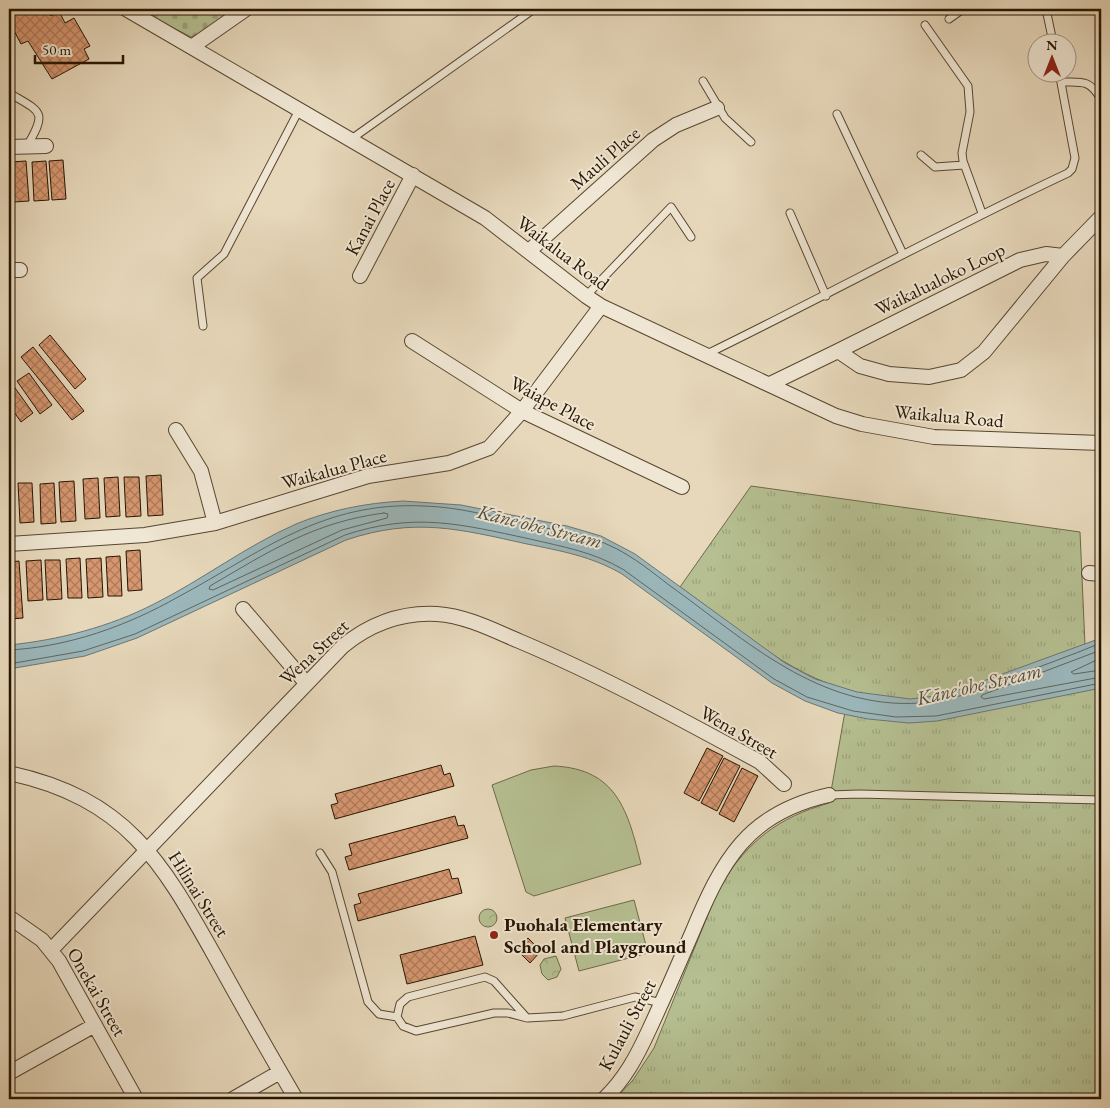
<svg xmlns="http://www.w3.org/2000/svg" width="1110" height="1108" viewBox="0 0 1110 1108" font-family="'EB Garamond',serif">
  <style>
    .grass { fill: url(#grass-tufts); stroke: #6e6a49 }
    .cemetery { fill: url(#cemetery-stones); stroke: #6e6a49 }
    .park { fill: url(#park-crowns); stroke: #6e6a49 }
    .pitch { fill: #b5bf91; stroke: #6e6a49 }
    .water { fill: #9bb7bb; stroke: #6d7671 }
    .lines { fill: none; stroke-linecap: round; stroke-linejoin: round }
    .shore { stroke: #61665e; stroke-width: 1 }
    .building { fill: url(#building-cross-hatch); stroke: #271501 }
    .lane-casing { stroke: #574630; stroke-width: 9 }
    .street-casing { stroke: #574630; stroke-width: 16 }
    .lane { stroke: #efe6d3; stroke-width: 7 }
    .street { stroke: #efe6d3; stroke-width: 14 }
    .poi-dot { fill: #8f2418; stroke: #efe6d3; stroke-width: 2 }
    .labels { text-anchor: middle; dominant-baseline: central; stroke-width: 4; stroke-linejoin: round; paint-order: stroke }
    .street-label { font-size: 19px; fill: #271501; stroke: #efe6d3 }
    .poi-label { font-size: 19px; font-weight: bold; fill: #271501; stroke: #efe6d3; text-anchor: start }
    .water-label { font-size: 20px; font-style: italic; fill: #504e42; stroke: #efe6d3 }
  </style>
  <defs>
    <pattern id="grass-tufts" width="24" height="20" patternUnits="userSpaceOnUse" patternTransform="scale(1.25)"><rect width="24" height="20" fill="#b5bf91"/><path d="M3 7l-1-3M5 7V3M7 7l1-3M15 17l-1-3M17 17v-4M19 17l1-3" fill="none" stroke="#9ca37b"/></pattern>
    <pattern id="cemetery-stones" width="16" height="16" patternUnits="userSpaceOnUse" patternTransform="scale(1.25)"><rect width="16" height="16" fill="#b5bf91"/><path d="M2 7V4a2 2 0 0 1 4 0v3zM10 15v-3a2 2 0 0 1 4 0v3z" fill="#9ca37b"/></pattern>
    <pattern id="park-crowns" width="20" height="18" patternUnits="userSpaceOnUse" patternTransform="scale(1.25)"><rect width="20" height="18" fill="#b5bf91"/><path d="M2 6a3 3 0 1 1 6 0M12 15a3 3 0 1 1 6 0" fill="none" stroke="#9ca37b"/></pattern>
    <pattern id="building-cross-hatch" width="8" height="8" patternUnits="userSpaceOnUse" patternTransform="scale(1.25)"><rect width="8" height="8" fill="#d69770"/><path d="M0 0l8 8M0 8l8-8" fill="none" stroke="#ae7a5a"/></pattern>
  </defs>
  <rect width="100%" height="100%" fill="#e7d8bb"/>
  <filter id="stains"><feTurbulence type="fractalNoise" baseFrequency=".004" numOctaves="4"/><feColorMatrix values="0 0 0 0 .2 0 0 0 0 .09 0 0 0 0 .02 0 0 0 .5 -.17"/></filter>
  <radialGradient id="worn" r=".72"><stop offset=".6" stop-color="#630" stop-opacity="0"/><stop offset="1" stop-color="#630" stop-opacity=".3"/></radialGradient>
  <!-- grass -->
  <path class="grass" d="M751 486 1080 532 1085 645 1099 688H1101V1099H615L633 1080 654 1048 720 885C750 840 777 818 829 803L844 717 852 691C787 675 734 625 680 587Z"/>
  <!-- cemetery -->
  <path class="cemetery" d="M137 9H235L200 33 191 37Z"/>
  <!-- park -->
  <path class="park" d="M479 918a9 9 0 1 1 18 0a9 9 0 1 1-18 0Z
    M556 956 561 969 557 977 548 980 542 974 540 965 544 959Z"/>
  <!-- pitch -->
  <path class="pitch" d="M554 766C617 769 628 811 641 864L534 896 526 892 492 785 531 770Z
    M634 900 648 953 579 971 565 918Z"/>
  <!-- water -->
  <path class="water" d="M403 501 461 505 567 526 601 536 635 554 785 663 815 679 857 692 910 699 945 695 1101 638V688L937 721 909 723 868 719 838 713 805 701 772 683 622 574C591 556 561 551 527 544 459 529 415 517 346 540L137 638 85 656 9 669V645C59 640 109 627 154 604 202 580 246 546 296 524 330 510 366 503 403 501Z"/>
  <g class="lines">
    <!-- shore -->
    <path class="shore" d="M384 513 388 514 387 518 342 530 213 590 209 589 210 586C270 551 314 522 384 513Z
      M9 650C68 647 127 626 178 597 262 552 322 501 424 506 460 507 495 517 530 525 559 531 588 534 615 548 635 558 652 572 669 585 747 641 819 710 921 703 951 702 979 689 1007 679 1038 667 1070 656 1101 643
      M1101 650 982 695 981 697 984 699 1101 677
      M1101 658 1071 672 1074 674 1101 670
      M9 664 83 651 135 634 345 535C415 512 460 524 530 539 564 547 594 552 624 570L774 679 807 697 853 711 896 717 936 716 1101 683"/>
  </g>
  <!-- building -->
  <path class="building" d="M9 9H47L51 16 59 11 65 23 74 18 90 46 84 49 89 59 52 79 28 41 21 44 12 27 10 28Z
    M63 160 66 199 52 200 49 161Z
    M26 161 29 201 14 202 11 162Z
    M46 161 49 200 34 201 32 162Z
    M9 211 13 261H9Z
    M50 335 86 379 75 389 39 345Z
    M33 347 84 411 72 420 21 357Z
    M29 373 52 405 40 414 17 381Z
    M10 381 33 413 21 422 9 405Z
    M161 475 163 515 148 516 146 476Z
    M118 477 120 516 106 517 104 478Z
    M124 477H139L141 516 126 517Z
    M98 478 100 518 85 519 83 479Z
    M74 481 76 521 61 522 59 482Z
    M9 482 12 533H9Z
    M18 483H32L34 522 20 523Z
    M54 483 56 523 41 524 40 484Z
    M140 550 142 590 128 591 126 551Z
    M120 556 122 596H108L106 557Z
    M80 558 82 598H68L66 559Z
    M101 558 103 597 88 598 86 559Z
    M41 560 43 600 28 601 26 561Z
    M45 560H60L62 599 47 600Z
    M19 561 23 618 9 619V562Z
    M707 748 723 756 699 801 684 793Z
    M724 758 740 766 717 811 701 803Z
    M441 765 444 775 450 773 454 786 335 819 331 805 338 803 335 794Z
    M742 768 758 776 734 822 719 814Z
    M455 816 458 826 464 825 468 838 349 870 345 857 352 855 349 844Z
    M449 869 452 879 458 878 462 893 358 921 354 905 361 903 358 894Z
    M475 936 483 965 407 984 400 955Z
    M528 938 541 951 530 963 517 950Z"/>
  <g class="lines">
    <!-- lane casing -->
    <g class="lane-casing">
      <path id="lane" d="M1046 9 1053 42
        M949 19 963 9
        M925 25 968 86 970 112 962 153 963 161 982 213
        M703 81 725 118 751 142
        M1061 82C1082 82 1089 79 1101 99
        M9 93C41 112 48 111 27 146
        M837 114 903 254
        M350 140 534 9
        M921 155 935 167 964 165
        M790 213 826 296
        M586 296 671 207 691 237
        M203 326 197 278 224 254 299 110
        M707 354C828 295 946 230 1068 173L1072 169 1075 158 1059 72
        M829 795 859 794 1101 800
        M320 853 332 872 368 1002 379 1014 397 1017
        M527 1018 494 981 485 977 408 997 400 1004 397 1017 403 1026 416 1031 494 1013H508L527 1018 546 1017 563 1016 635 997 662 1003"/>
    </g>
    <!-- street casing -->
    <g class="street-casing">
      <path id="street" d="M126 9 485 218 586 296 601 306 836 416 862 424 934 437 1101 443
        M193 46 246 9
        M9 147 46 146
        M529 251 653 140 676 125 717 108
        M9 270H20
        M360 276 413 175
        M412 341 522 411 682 487
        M838 351 1020 260 1046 254 1063 256
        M770 384 838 351 860 366 889 374 929 377 961 370 984 352 1063 256 1101 217
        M176 430 201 471 215 523
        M9 544 145 535 215 523 368 476 449 463 489 448 522 411 601 306
        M1089 573 1101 574
        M243 609 306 683
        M9 773C128 799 162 862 217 960 243 1007 269 1053 296 1099
        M9 917 42 940 59 961 136 1099
        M51 950 343 646C370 624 402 612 437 614 466 616 493 630 519 641 602 676 681 719 760 762L784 784
        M9 1073 95 1025
        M233 1099 280 1072
        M604 1099C625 1079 637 1056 649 1030 664 998 678 965 692 933 722 861 747 813 829 795"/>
    </g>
    <!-- lane -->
    <use href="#lane" class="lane"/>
    <!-- street -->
    <use href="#street" class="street"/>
  </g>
  <!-- markers -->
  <circle class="poi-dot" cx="494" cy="935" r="5"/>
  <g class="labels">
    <!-- street labels -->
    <g class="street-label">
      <text transform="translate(605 158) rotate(-41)">Mauli Place</text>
      <text transform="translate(370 217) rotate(-62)">Kanai Place</text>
      <text transform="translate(563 253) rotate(37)">Waikalua Road</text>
      <text transform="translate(940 279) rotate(-26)">Waikalualoko Loop</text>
      <text transform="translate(553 403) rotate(28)">Waiape Place</text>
      <text transform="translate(949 416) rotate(5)">Waikalua Road</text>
      <text transform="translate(334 469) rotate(-15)">Waikalua Place</text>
      <text transform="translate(314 652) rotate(-43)">Wena Street</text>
      <text transform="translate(739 732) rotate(30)">Wena Street</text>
      <text transform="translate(199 894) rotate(58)">Hilinai Street</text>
      <text transform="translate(97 992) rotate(60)">Onekai Street</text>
      <text transform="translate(627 1025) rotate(-62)">Kulauli Street</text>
    </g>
    <!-- poi labels -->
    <g class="poi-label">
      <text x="504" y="924">Puohala Elementary<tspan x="504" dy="22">School and Playground</tspan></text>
    </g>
    <!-- water labels -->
    <g class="water-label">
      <text transform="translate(540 526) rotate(14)">Kāne'ohe Stream</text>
      <text transform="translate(979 684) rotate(-13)">Kāne'ohe Stream</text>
    </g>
  </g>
  <!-- margin -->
  <rect width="1110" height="1108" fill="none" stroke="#e7d8bb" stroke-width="30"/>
  <rect x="10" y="10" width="1090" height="1088" fill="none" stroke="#271501" stroke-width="2.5"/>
  <rect x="15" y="15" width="1080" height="1078" fill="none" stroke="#271501"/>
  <!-- north arrow -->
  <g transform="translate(1052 58)"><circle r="24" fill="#efe6d3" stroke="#9f927f"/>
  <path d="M0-4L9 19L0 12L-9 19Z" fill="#8f2418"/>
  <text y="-8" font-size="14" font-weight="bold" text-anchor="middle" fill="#271501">N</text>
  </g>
  <!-- scale -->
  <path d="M35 55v8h88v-8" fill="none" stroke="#271501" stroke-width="2.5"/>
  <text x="42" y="55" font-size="15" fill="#271501" stroke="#efe6d3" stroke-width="4" paint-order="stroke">50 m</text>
  <rect width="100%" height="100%" filter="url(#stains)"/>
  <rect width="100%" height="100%" fill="url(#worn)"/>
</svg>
